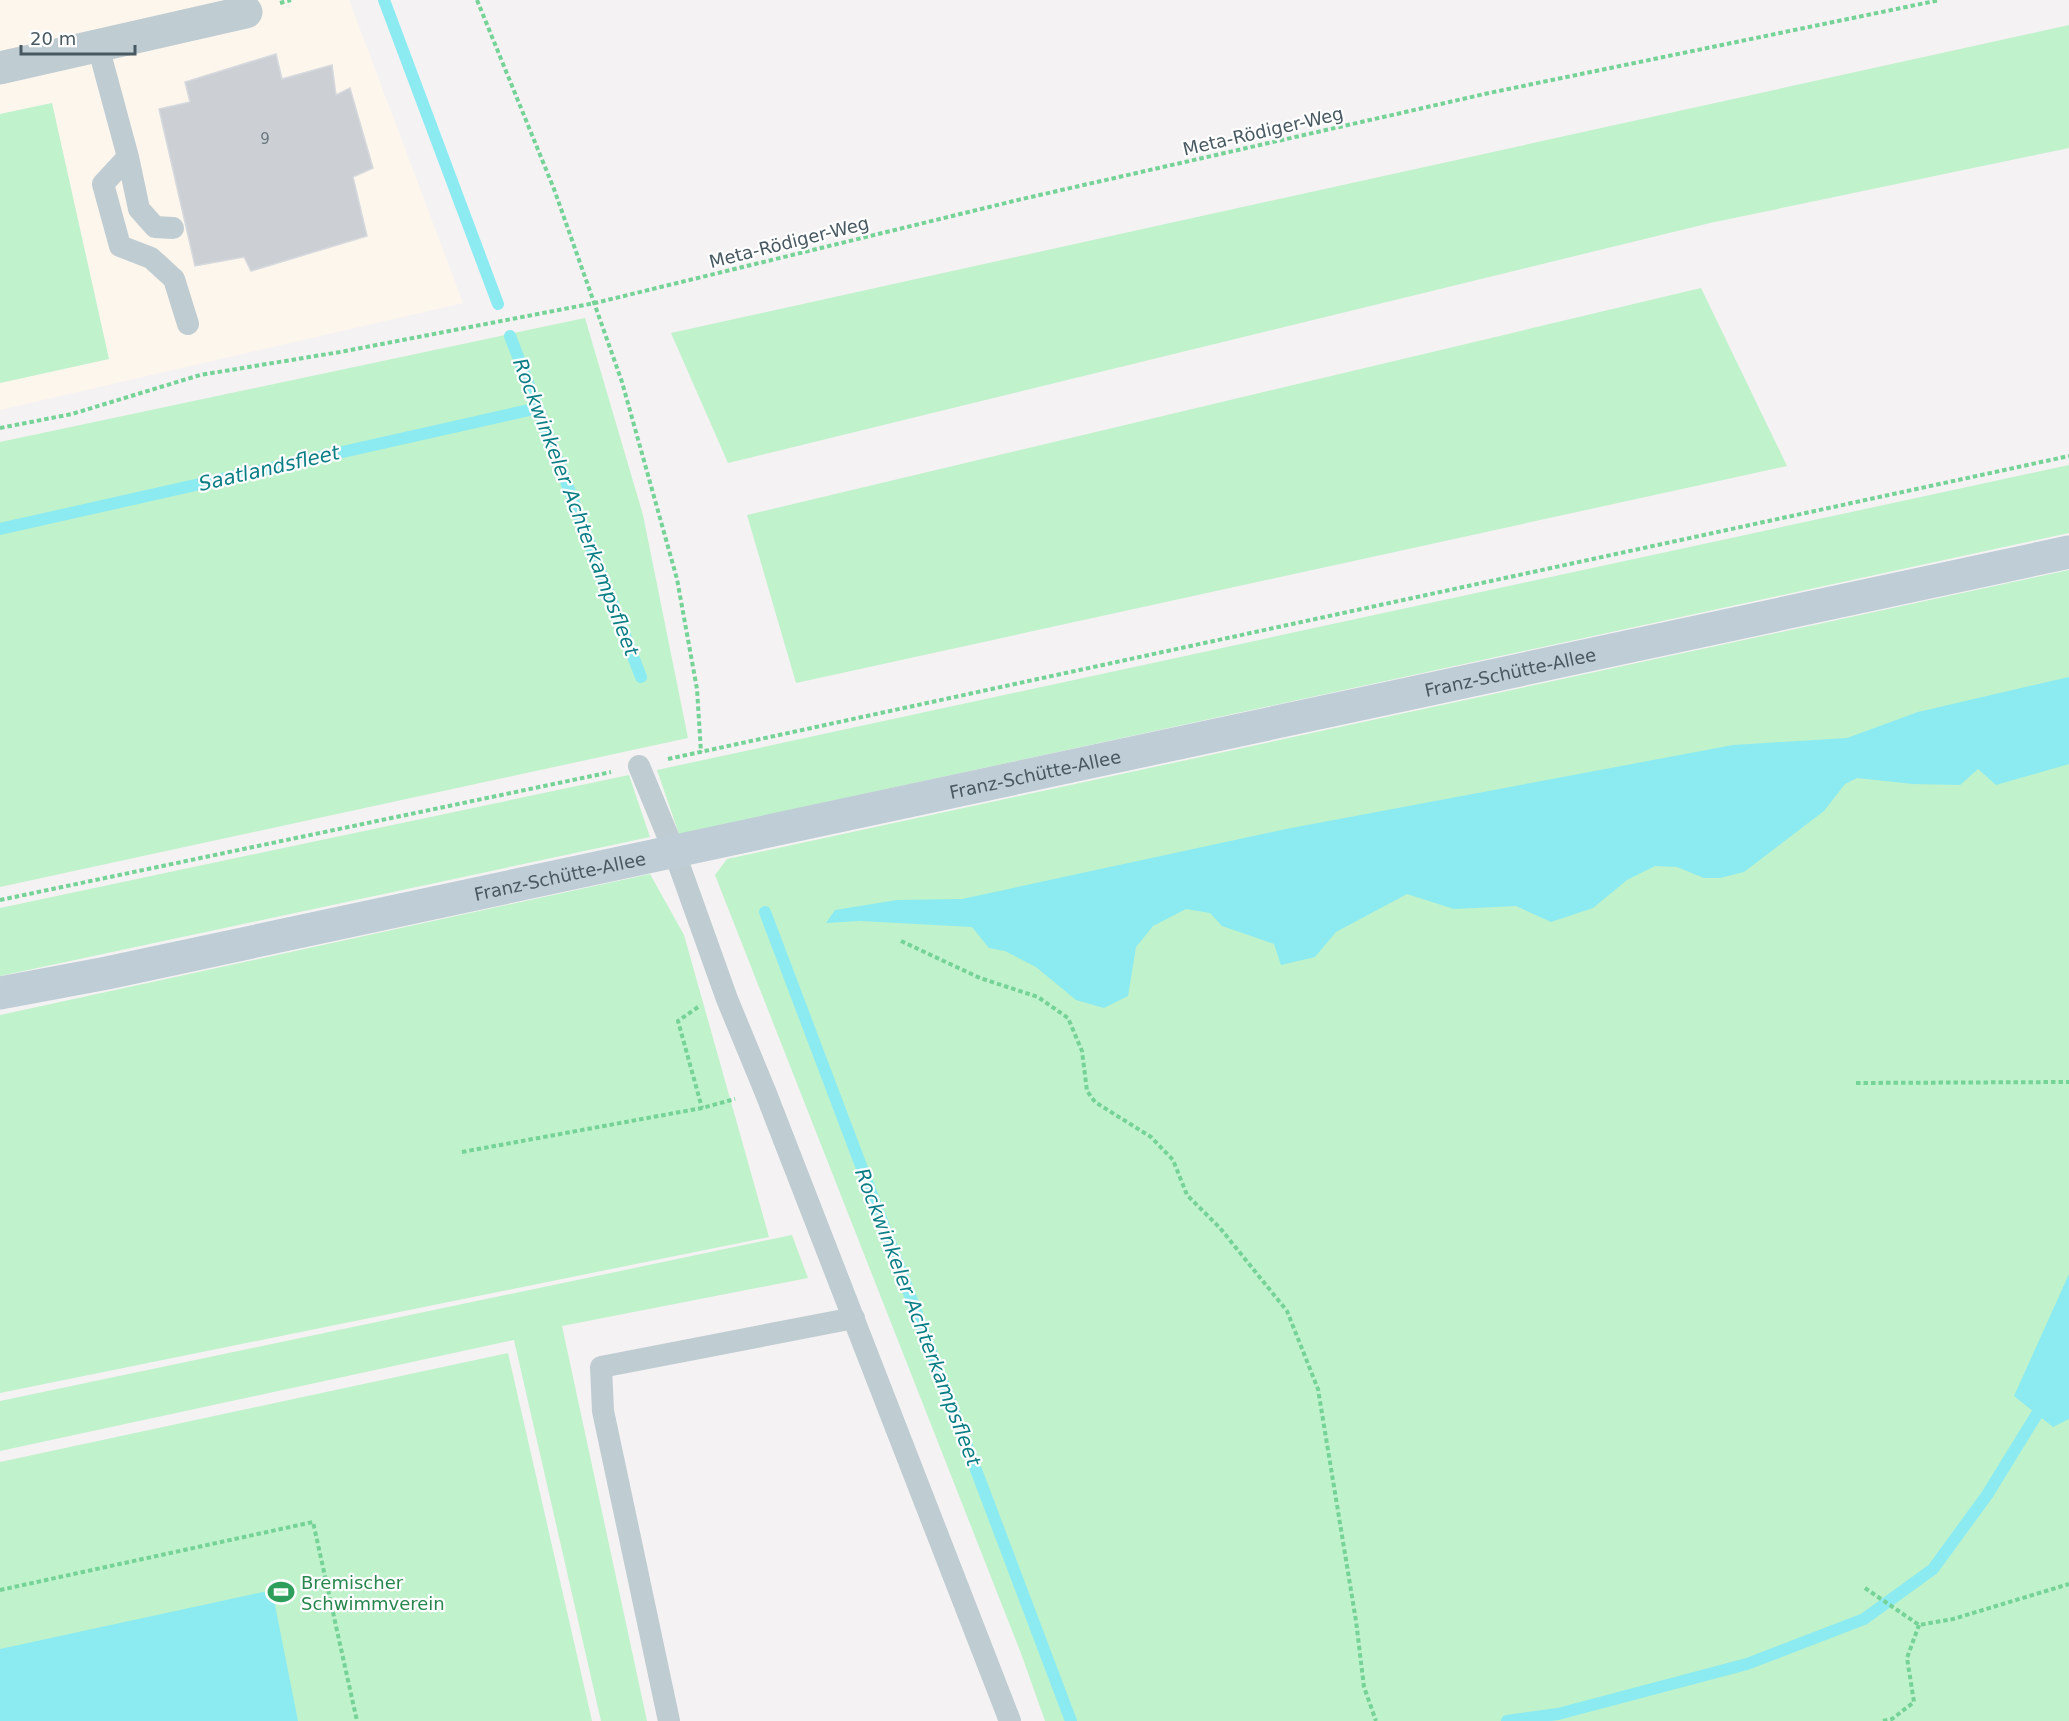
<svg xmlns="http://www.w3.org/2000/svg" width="2069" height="1721" viewBox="0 0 2069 1721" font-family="'DejaVu Sans',sans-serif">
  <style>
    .commercial { fill: #fdf6ed }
    .green { fill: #c0f2cc }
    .water { fill: #8bebf1 }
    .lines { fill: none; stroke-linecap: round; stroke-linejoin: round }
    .stream { stroke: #8bebf1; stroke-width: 12 }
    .building { fill: #ccd0d4; stroke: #d6d9dd; stroke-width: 1.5 }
    .path { stroke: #75d397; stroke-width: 4; stroke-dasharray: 4.5 3; stroke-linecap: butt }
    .lane { stroke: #bfccd2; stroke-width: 22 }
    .street { stroke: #bfccd2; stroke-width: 33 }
    .secondary { stroke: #bfcdd6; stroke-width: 33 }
    .labels { text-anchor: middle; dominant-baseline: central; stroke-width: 4.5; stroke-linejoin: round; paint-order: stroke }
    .number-label { font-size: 15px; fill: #69777e }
    .street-label { font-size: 18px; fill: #485961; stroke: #fff }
    .leisure-label { font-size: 18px; fill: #27864d; stroke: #fff; text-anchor: start }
    .water-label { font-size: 20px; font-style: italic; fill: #097e85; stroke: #fff }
  </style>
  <rect width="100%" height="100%" fill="#f4f2f2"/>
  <!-- commercial -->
  <path class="commercial" d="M0 0H349L463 303 0 410V383L109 359 52 103 0 114Z"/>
  <!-- green -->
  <path class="green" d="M2069 25V148L1710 223 728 463 671 333Z
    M52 103 109 359 0 383V114Z
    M1701 288 1787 466 796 683 747 515Z
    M585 318 643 515 688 738 0 887V442Z
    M2069 465V533L679 834 657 770Z
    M2069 570V1721H1045L1022 1656 715 875 727 859Z
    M629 775 650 837 0 976V908Z
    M650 874 684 935 769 1237 0 1393V1015Z
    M792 1235 808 1278 562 1326 647 1721H601L514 1340 0 1451V1401Z
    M508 1353 592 1721H0V1462Z"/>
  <!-- water -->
  <path class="water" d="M2069 677V764L1996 785 1978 769 1960 785 1913 784 1857 778 1845 784 1824 811 1744 872 1720 878H1704L1677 867 1655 866 1627 880 1593 908 1551 922 1516 906 1454 909 1407 894 1336 932 1315 957 1281 965 1274 944 1222 926 1210 913 1186 909 1153 926 1136 947 1128 996 1104 1008 1076 1000 1036 967 1005 951 989 948 972 927 860 921 826 923 835 910 897 900 962 899 1286 829 1733 745 1847 738 1918 712Z
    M2069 1274V1419L2053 1427 2014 1396Z
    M272 1590 298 1721H0V1649Z"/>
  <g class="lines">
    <!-- stream -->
    <path class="stream" d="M384 0 498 304
      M510 336 641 677
      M0 529 538 408
      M765 912 1071 1721
      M1507 1721 1558 1714 1747 1664 1864 1619 1933 1569 1987 1495 2037 1414"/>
  </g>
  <!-- building -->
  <path class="building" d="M276 54 282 79 332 65 336 95 350 88 373 168 353 177 367 236 251 271 244 257 195 266 159 109 190 102 185 82Z"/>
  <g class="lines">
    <!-- path -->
    <path class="path" d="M477 0 554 189 622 382 677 579 697 689 701 752
      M280 3 291 0
      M0 428 72 414 200 375 340 352 595 303 1022 199 1489 93 1940 0
      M668 759 2069 456
      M0 900 611 772
      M901 941 980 978 1038 997 1068 1018 1082 1051 1087 1091 1095 1102 1151 1137 1173 1160 1187 1195 1220 1228 1287 1311 1318 1389 1356 1621 1364 1687 1376 1721
      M698 1007 678 1021 702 1108
      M1856 1083 2069 1082
      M462 1152 702 1108 735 1099
      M1865 1588 1919 1625 1953 1619 2069 1584
      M0 1590 313 1522 357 1721
      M1883 1721 1892 1719 1914 1702 1907 1658 1919 1625"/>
    <!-- lane -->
    <path class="lane" d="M98 46 128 157 103 184 120 246 151 258 174 279 188 324
      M128 157 139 209 155 227 173 228
      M639 766 674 851 727 999 765 1091 1010 1721
      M669 1721 603 1411 601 1367 854 1318"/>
    <!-- street -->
    <path class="street" d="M0 68 246 12"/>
    <!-- secondary -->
    <path class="secondary" id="s1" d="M0 993 107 973 2069 552"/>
  </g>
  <!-- icons -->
  <defs>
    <g id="stadium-bare" transform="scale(2.07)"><path d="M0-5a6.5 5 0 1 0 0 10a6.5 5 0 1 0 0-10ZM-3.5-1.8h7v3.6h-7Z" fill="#2e9e5b" stroke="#fff" stroke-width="2.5" paint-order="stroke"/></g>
  </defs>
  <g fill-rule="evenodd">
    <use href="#stadium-bare" x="281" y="1592"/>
  </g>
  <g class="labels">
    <!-- number labels -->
    <g class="number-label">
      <text x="265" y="139">9</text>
    </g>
    <!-- street labels -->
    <g class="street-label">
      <text transform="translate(1263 131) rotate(-13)">Meta-Rödiger-Weg</text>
      <text transform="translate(789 242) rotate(-14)">Meta-Rödiger-Weg</text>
      <text stroke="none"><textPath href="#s1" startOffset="1544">Franz-Schütte-Allee</textPath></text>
      <text stroke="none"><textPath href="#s1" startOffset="1058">Franz-Schütte-Allee</textPath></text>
      <text stroke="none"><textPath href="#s1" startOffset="572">Franz-Schütte-Allee</textPath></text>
    </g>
    <!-- leisure labels -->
    <g class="leisure-label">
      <text x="301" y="1582">Bremischer<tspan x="301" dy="21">Schwimmverein</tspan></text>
    </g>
    <!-- water labels -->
    <g class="water-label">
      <text transform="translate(269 468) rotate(-13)">Saatlandsfleet</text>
      <text transform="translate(576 507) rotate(69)">Rockwinkeler Achterkampsfleet</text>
      <text transform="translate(918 1317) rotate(69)">Rockwinkeler Achterkampsfleet</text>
    </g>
  </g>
  <!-- scale -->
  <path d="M21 45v9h114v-9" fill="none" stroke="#485961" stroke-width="3"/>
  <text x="30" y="45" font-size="18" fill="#485961" stroke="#ffffff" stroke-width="4.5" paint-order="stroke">20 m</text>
</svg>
